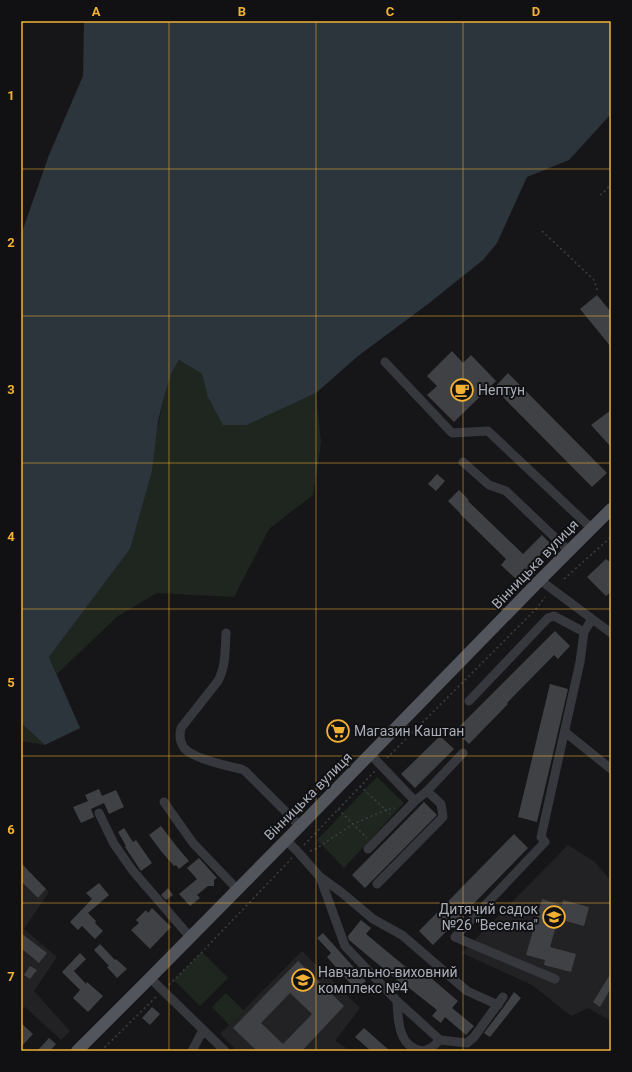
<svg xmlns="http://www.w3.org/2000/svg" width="632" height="1072" viewBox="0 0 632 1072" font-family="Roboto,sans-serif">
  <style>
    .built { fill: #222225 }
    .green { fill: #1e261f }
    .water { fill: #2c353c }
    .building { fill: #404145; fill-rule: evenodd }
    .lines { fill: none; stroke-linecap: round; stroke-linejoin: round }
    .path { stroke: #3d3f44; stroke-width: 1.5; stroke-dasharray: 2 3; stroke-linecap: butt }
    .minor { stroke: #37383d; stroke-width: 9 }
    .major { stroke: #53555c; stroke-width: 12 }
    .grid { fill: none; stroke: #f2b134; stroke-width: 1; stroke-opacity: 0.55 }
    .labels { text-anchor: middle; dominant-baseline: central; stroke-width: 4; stroke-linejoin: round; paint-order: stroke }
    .poi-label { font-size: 14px; fill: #a8adb8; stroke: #111113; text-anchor: start }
    .street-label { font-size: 14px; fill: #a8adb8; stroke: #111113 }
    .neatline { fill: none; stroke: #f2b134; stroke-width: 1.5 }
    .grid-label { font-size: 13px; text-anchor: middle; font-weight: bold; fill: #f2b134 }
  </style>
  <rect width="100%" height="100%" fill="#161618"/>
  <!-- built -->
  <path class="built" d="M568 845 595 862 611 881V1021L588 1008 571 1016 532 985 462 953Z
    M21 863 49 892 24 929 57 957 34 991 70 1031 61 1040 25 1007 21 1010Z
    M302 951 360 1008 335 1041 351 1051H237L220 1034Z"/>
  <!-- green -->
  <path class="green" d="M179 360 202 374 247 425 316 393 321 443 313 495 269 529 234 597 157 593 118 616 57 674 49 657 130 549 166 390 172 372Z
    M21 723 45 745 21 741Z
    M377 777 404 803 344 868 317 840Z
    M202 952 228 978 200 1006 174 980Z
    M226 993 244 1011 229 1025 212 1007Z"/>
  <!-- water -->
  <path class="water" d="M84 21H611V114L569 160 527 177 497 243 483 260 428 304 358 356 316 393 247 425H223L208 397 202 374 179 360 172 372 166 390 158 421 152 471 130 549 49 657 80 728 45 745 21 723V235L49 155 83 76Z"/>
  <!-- building -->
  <path class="building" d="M597 295 611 312V347L580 309Z
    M452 351 463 363 471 355 496 381 454 422 427 395 437 386 427 376Z
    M508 373 607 473 592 487 494 388Z
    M611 410V447L591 425Z
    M437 474 445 481 436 491 428 484Z
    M459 490 469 500 468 501 523 554 542 535 551 544 527 568 528 569 517 580 501 565 506 559 460 514V513L448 501Z
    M606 559 611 563V592L606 596 587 577Z
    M555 631 570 646 558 659 554 655 507 703 508 704 469 744 455 731Z
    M550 684 568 689 537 822 518 817Z
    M440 736 454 749 415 788 401 774Z
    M99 789 102 796 116 790 124 807 109 814 104 803 91 809 94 817 81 823 73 807 88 801 85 795Z
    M424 802 437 815 365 888 352 875Z
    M161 826 177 847 189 861 179 869 176 865 174 866 161 851 149 835Z
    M124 828 133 842 136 840 152 863 141 871 125 847 126 846 118 832Z
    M514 834 528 848 433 945 419 931Z
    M199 858 217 878 214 880V886H208L197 895 200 898 190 906 179 894 197 879 187 868Z
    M21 863 46 889 38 898 21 881Z
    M99 883 109 895 88 913 96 921 95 923 103 931 95 939 82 926 78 930 70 922 92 899 86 893Z
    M168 888 173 895 166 900 161 895Z
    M542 899 562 905 563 900 589 907 584 926 558 919 550 947 576 954 571 972 544 965 545 960 526 955Z
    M152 908 171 927 150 949 131 930 139 923 136 920 146 910 148 913Z
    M361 920 371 928 366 934 419 978 424 972 458 1001 452 1008 474 1026 466 1035 445 1017 441 1023 432 1016 437 1010 404 984 403 985 349 940 348 936Z
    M21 933 47 953 39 963 21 948Z
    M323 933 366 981 356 990 327 957 331 953 317 938Z
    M100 944 115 960 116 959 127 969 117 978 107 967 109 966 94 950Z
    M80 953 86 959 74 971 86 984 87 982 103 996 88 1012 73 998 80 990 62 972Z
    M298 961 344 1006 302 1051H257L233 1028ZM290 993 312 1014 283 1044 261 1023Z
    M30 966 37 970 30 979 24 975Z
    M611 973V988L600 1007 593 1002Z
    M514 992 521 998 490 1037 484 1033 503 1008Z
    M152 1007 160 1014 150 1025 142 1018Z
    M21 1023 33 1034 21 1047Z
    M364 1028 390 1051H371L355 1037Z
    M49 1038 56 1044 50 1051H37Z"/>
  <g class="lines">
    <!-- path -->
    <path class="path" d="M600 195 606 190 611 184
      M542 231 594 280 598 293
      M564 579 611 537
      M387 758 537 608 545 597
      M360 786 390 814
      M338 809 367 838
      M304 845 375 771
      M310 851 314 850 353 824 386 810 395 808
      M169 985 202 952 292 858
      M101 1051 156 997"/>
    <!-- minor -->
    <path class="minor" d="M385 362 452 433 488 431 591 528
      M463 462 489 485 506 491 569 551
      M540 580 611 633
      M226 633C225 649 226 666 218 681L181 728C179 736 180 743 185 749 195 759 227 766 241 769L245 771 300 826
      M469 701 548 618 554 616 584 632
      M565 732 611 769
      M370 754 415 801 427 791 463 753
      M164 802 193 843 237 889
      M99 813 114 844 133 871 190 937
      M286 840 298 852 320 877 345 946 397 1001 440 1040 467 1043 474 1037 503 997
      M368 849 415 801
      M320 877 341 892 373 919 402 935 467 991 498 1005
      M377 884 443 817 441 804 427 791
      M150 978 225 1051
      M555 979 455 937 545 842 541 837 580 662 584 632 592 619
      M397 1001C398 1020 398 1048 423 1051
      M192 1051 203 1030
      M424 1051 431 1048 440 1040"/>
    <!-- major -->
    <path class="major" d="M77 1051 150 978 300 826 540 580 611 509"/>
  </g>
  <!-- grid -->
  <path class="grid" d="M169 21V1051M316 21V1051M463 21V1051M21 169H611M21 316H611M21 463H611M21 609H611M21 756H611M21 903H611"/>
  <!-- icons -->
  <defs>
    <g id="cafe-ring" transform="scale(1.15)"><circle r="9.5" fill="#111113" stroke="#f2b134" stroke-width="1.5"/><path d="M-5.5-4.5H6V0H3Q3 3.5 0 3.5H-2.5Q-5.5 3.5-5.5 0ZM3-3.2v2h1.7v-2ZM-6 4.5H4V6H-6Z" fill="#f2b134"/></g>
    <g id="supermarket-ring" transform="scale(1.15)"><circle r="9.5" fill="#111113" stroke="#f2b134" stroke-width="1.5"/><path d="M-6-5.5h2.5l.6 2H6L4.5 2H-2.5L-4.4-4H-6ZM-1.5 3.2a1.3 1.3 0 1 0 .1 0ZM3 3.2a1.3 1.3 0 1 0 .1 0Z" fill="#f2b134"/></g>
    <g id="school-ring" transform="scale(1.15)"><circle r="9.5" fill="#111113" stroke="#f2b134" stroke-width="1.5"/><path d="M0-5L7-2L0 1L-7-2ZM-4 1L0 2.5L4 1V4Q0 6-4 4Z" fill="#f2b134"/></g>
  </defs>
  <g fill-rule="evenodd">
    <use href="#cafe-ring" x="462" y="390"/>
    <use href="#supermarket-ring" x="338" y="731"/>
    <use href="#school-ring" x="554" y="917"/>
    <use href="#school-ring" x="303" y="980"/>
  </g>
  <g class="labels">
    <!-- poi labels -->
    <g class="poi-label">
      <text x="478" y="390">Нептун</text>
      <text x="354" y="731">Магазин Каштан</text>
      <text x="538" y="909" text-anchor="end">Дитячий садок<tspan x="538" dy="16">№26 "Веселка"</tspan></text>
      <text x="318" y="972">Навчально-виховний<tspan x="318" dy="16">комплекс №4</tspan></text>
    </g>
    <!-- street labels -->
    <g class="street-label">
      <text transform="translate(535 564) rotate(-46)">Вінницька вулиця</text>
      <text transform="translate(308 796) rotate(-45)">Вінницька вулиця</text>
    </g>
  </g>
  <!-- border -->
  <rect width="632" height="1072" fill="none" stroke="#111113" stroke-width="44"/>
  <rect x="22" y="22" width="588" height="1028" class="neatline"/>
  <g class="grid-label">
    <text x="96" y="16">A</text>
    <text x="242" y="16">B</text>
    <text x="390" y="16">C</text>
    <text x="536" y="16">D</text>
    <text x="11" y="100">1</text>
    <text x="11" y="247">2</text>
    <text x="11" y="394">3</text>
    <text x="11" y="541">4</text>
    <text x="11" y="687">5</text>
    <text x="11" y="834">6</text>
    <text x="11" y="981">7</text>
  </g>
</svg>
